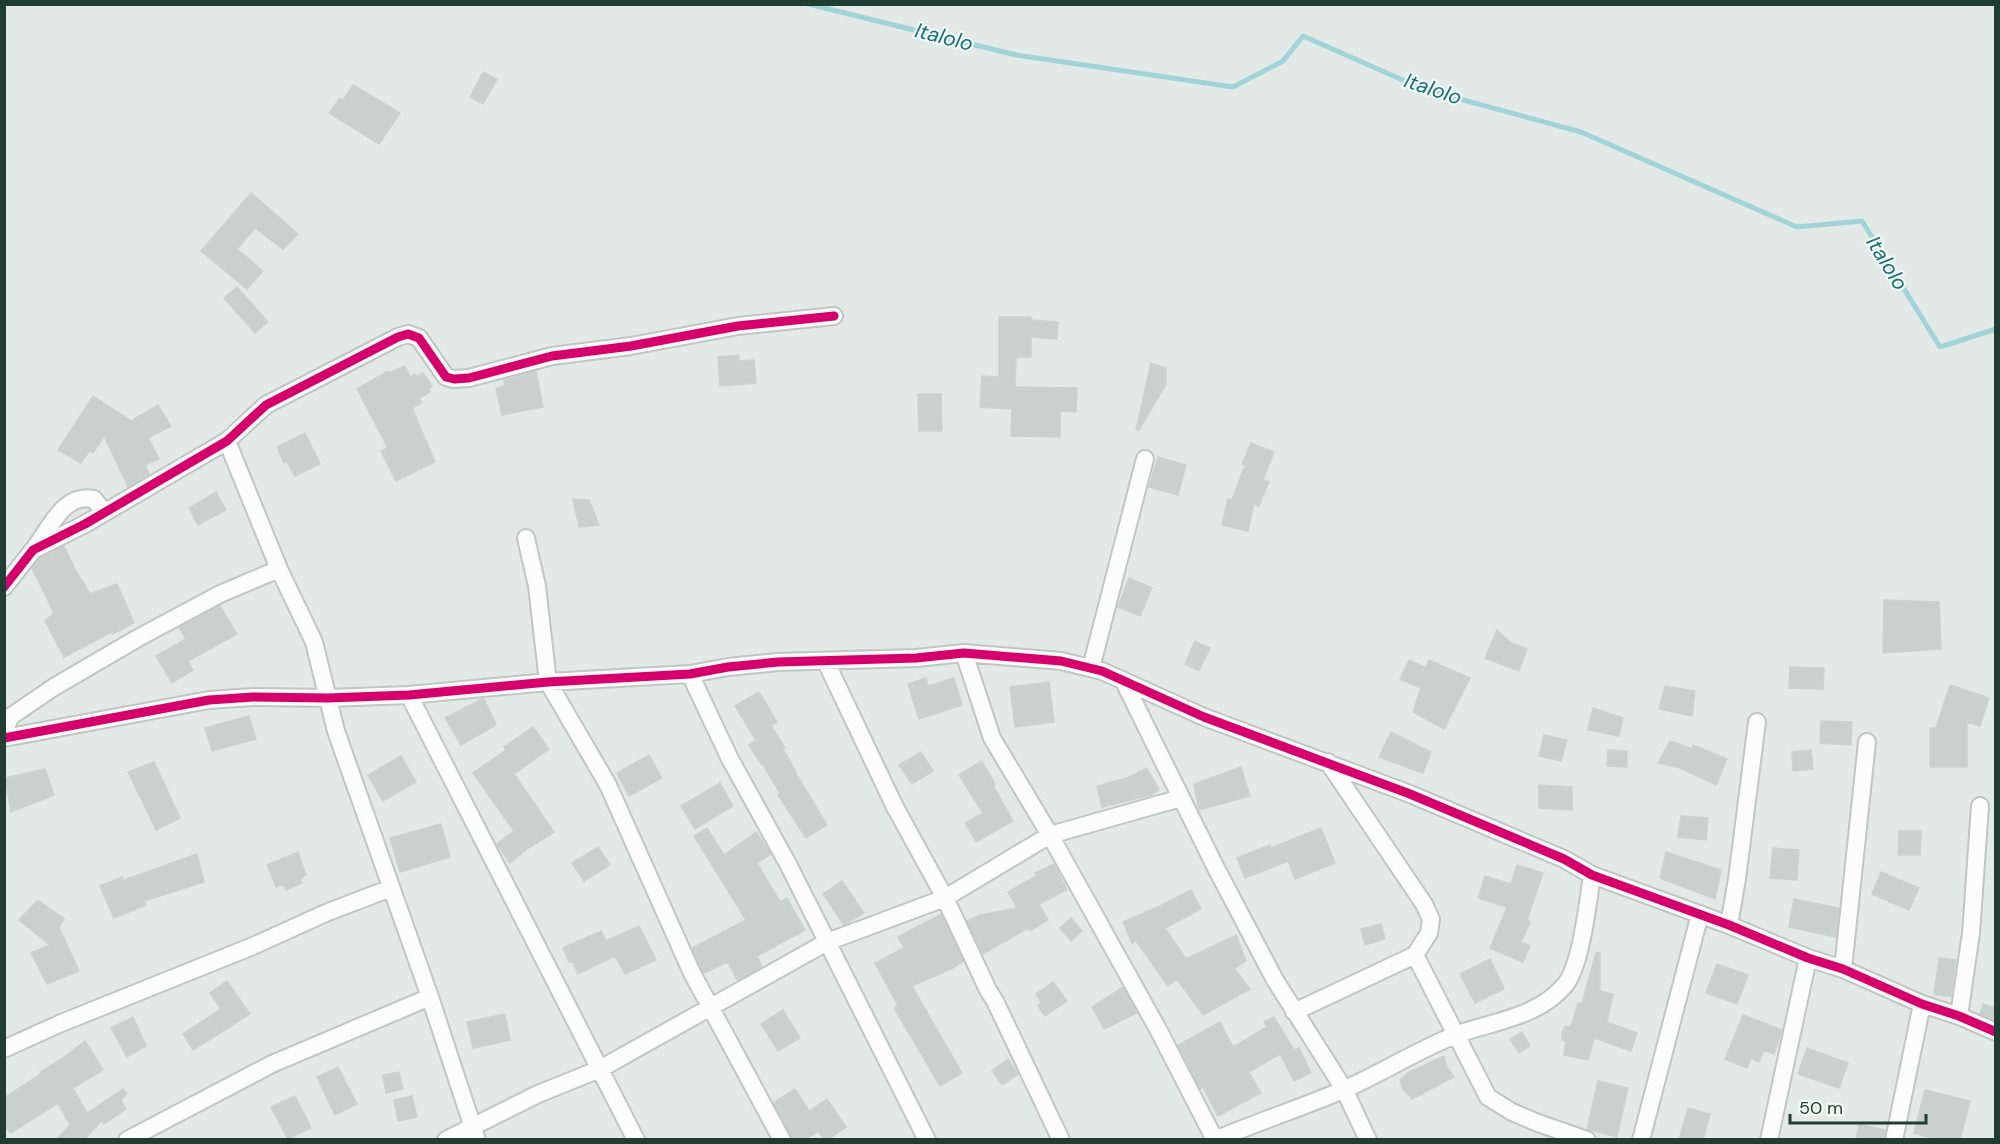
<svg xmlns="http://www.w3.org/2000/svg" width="2000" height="1144" viewBox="0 0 2000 1144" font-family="'DM Sans',sans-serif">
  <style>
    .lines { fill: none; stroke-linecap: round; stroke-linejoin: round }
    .stream { stroke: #a1d4d9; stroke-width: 5 }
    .building { fill: #cad0cd; stroke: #cbd2cf; stroke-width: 1.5 }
    .minor-casing { stroke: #c0c6c3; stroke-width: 20 }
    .minor { stroke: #fbfcfb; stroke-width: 16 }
    .cycleway-casing { stroke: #f1f8f4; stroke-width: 13 }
    .cycleway { stroke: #d6006c; stroke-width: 9 }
    .labels { text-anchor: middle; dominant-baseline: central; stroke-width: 4.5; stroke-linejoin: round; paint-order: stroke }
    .water-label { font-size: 21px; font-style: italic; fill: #176f7b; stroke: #f1f8f4 }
  </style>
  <rect width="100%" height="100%" fill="#e3e9e6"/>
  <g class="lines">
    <!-- stream -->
    <path class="stream" d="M808 4 1016 55 1233 87 1283 61 1303 36 1423 89 1581 132 1797 227 1862 221 1940 347 1996 329"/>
  </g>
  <!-- building -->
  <path class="building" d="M483 72 497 79 483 104 470 97Z
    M353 85 400 113 379 144 329 113 340 98 343 100Z
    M251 193 298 234 283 249 255 228 237 249 263 271 247 289 201 251Z
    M237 287 268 322 255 333 224 298Z
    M999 317H1031V320L1058 322 1057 339 1031 337V357H1016L1015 387 1077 388 1076 412 1060 411V437L1011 436 1012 409 980 407 982 376 999 377Z
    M739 355V361L754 360 756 383 720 386 718 357Z
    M1151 363 1166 368V384L1139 430H1136Z
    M405 366 410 377 415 374 417 377 423 373 432 386 429 389 430 392 419 398 422 403 412 408 435 462 396 481 381 451 388 448 357 389 388 371 389 373Z
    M536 371 543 407 502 415 496 388 505 386 504 380Z
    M918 394H941L942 431H919Z
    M93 396 131 421 158 405 171 426 148 438 159 459 145 465 149 474 128 487 104 436 93 453 90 450 81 463 58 450Z
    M305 433 320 464 295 476 287 462 284 463 277 447Z
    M1251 443 1274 452 1263 480 1269 482 1259 506 1254 504 1248 531 1222 525 1228 499 1232 500 1245 465 1242 464Z
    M1158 457 1186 465 1178 495 1149 487Z
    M216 492 226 510 198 525 189 508Z
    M573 499 589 500 599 525 579 527Z
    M64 546 76 571 90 594 117 584 134 623 113 634 112 632 64 657 45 621 54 613 32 568 40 558Z
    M1129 578 1152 588 1140 616 1118 607Z
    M1884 600 1939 602 1941 649 1883 653Z
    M220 606 237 634 188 661 193 670 172 683 156 656 186 639 179 628Z
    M1497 630 1510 642 1527 649 1519 671 1485 658Z
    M1195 641 1210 648 1199 671 1185 664Z
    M1409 660 1426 668 1429 660 1470 678 1444 729 1413 712 1421 688 1400 679Z
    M1790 667 1824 668 1823 689 1789 688Z
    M926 678 928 686 954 678 962 705 919 719 908 684Z
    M1049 682 1054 722 1015 727 1010 687Z
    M1950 685 1989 698 1980 726 1967 722V767H1930V728H1936Z
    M1665 686 1695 691 1692 716 1659 709Z
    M759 692 777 722 771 726 785 748 783 749 795 770H794L827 825 806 838 778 795 780 793 762 763 761 764 749 745 756 740 735 706Z
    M482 699H484L496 725 461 745 445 718Z
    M1593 708 1623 718 1619 736 1588 730Z
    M249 716 256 739 212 751 205 728Z
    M1821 721 1852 722 1851 745 1820 743Z
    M533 727 549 749 514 774 554 832 527 849 510 863 497 844 514 831 473 773 506 750 504 747Z
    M1391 732 1431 752 1423 773 1379 757Z
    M1544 735 1567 740 1561 761 1539 756Z
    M1670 741 1692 749 1693 745 1727 759 1716 785 1680 768 1658 763Z
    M1608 750 1627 751V767L1607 766Z
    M1811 750 1813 769 1793 771 1792 752Z
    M921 752 933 771 912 784 899 765Z
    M649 755 662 778 629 796 617 773Z
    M401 756 416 782 383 801 368 775Z
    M982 761 995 784 993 785 1013 821 976 842 965 823 983 813 959 775Z
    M154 762 180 818 156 830 128 772Z
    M1241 767 1250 796 1199 810 1194 784Z
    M1147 768 1159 790 1151 795 1102 807 1097 786 1127 778Z
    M45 769 54 795 11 812 5 778Z
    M720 783 733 806 695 829 681 806Z
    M1539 785 1572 787V810L1539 808Z
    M1681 816 1708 818 1706 840 1678 837Z
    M441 824 450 857 400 872 390 838Z
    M707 828 724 855 756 832 771 854 757 863 780 902 787 898 805 930 757 956 762 967 737 980 728 962 704 973 692 948 746 920 694 836Z
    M1321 828 1335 863 1295 879 1288 861 1245 878 1237 858 1270 845 1271 848Z
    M1899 831H1921L1920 855H1898Z
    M598 847 610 865 584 881 572 863Z
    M1773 848 1799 850 1797 880 1770 878Z
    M298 852 306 875 300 879 302 883 286 890 283 884 276 887 267 865Z
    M1666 852 1721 870 1715 899 1660 878Z
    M197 854 204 882 144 901 146 905 114 918 100 886 122 877 124 880Z
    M1054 864 1067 890 1039 904 1048 920 1030 931 1028 928 983 954 967 921 980 915 1017 908 1008 892 1036 876 1035 873Z
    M1517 865 1543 873 1527 920 1530 922 1521 942 1530 946 1523 962 1490 948 1507 907 1478 898 1485 876 1511 884Z
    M1881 872 1919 888 1909 910 1872 894Z
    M842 881 864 913 844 925 823 894Z
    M1191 890 1201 909 1165 928 1186 959 1236 935 1246 961 1234 968 1250 989 1203 1015 1177 979 1168 986 1136 941 1132 943 1123 922 1160 906Z
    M1794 899 1839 908 1836 937 1789 927Z
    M38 900 64 919 59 927 79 971 47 984 31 953 50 945 19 920Z
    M941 914 963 961 953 968 912 986 962 1073 940 1086 894 1008 898 1006 875 963 904 948 898 937Z
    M1071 918 1082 931 1071 941 1060 928Z
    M1381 924 1385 939 1365 945 1361 929Z
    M639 926 656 960 625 974 615 956 578 974 573 962H569L563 948 601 931 606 941Z
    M1596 953H1600V991L1613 994 1607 1022 1637 1033 1631 1051 1594 1038 1588 1060 1564 1055 1566 1041 1562 1040V1033L1565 1026 1571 1027 1578 1003H1582Z
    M1939 958 1956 960 1951 997 1934 994Z
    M1490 959 1504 989 1475 1003 1460 974Z
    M1717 964 1748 975 1737 1004 1706 993Z
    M227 981 250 1014 193 1050 183 1034 221 1009 210 993Z
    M1053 982 1067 1001 1045 1016 1038 1006 1041 1002 1036 994Z
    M1123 987 1137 1013 1104 1029 1092 1007Z
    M1983 1004 1995 1008V1020L1980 1014Z
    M783 1010 800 1038 778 1051 761 1024Z
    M505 1014 510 1040 473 1048 467 1022Z
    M1743 1015 1782 1030 1774 1054 1764 1050 1759 1062 1751 1058 1747 1068 1725 1059Z
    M133 1017 146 1046 127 1057 111 1028Z
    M1274 1017 1294 1050 1299 1048 1311 1073 1294 1081 1280 1054 1249 1072 1261 1093 1218 1116 1203 1087 1200 1089 1178 1045 1220 1022 1233 1047 1267 1027 1264 1022Z
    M1522 1032 1530 1046 1519 1053 1510 1039Z
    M85 1041 103 1070 73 1088 87 1113 123 1089 127 1093 121 1100 126 1109 104 1124 102 1120 84 1140H56L70 1125 58 1103 11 1133 4 1126V1098L41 1074 40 1072 60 1060Z
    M1807 1048 1848 1063 1839 1088 1798 1074Z
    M1444 1056 1447 1067 1454 1077 1412 1099 1403 1089 1400 1080 1408 1073Z
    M1008 1059 1018 1074 1002 1085 992 1071Z
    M338 1067 357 1104 335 1115 317 1077Z
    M399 1072 403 1089 386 1093 383 1075Z
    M1598 1081 1628 1088 1617 1137 1587 1129Z
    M795 1089 809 1111 827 1099 846 1127 827 1140H824L818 1131 804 1140H792L774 1102Z
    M1925 1090 1970 1101 1960 1140H1938L1914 1133Z
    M295 1096 311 1128 288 1139 271 1107Z
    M412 1096 417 1117 398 1121 394 1100Z
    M1688 1108 1710 1114 1703 1140H1679Z
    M1859 1124 1885 1130 1884 1140H1856Z"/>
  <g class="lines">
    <!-- minor casing -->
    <g class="minor-casing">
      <path id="minor" d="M227 441 279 569 314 642 336 731 430 997 477 1140
        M526 538 537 586 548 682 608 785 692 973 782 1140
        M36 546C51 526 64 493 94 499L104 512
        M4 587 33 550 85 524 227 441 266 405 398 337 408 334 419 338 446 377 454 379 469 378 552 356 631 346 738 326 834 316
        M964 653 992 738 1050 835 1159 1031 1215 1140
        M826 662 895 807 945 898 988 990 995 1001 1061 1140
        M1091 668 1145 459
        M690 674 730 759 788 864 927 1140
        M1123 680 1216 868 1275 980 1344 1089 1368 1140
        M409 695 636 1140
        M4 734 10 717 54 687 138 638 220 594 279 569
        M4 738 209 700 253 697 328 698 409 695 548 682 690 674 728 667 778 662 916 658 964 653 1061 661 1102 671 1204 717 1410 794 1564 859 1592 875 1729 925 1808 958 1843 969 1922 1004 1959 1016 1996 1032
        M1729 925 1737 879 1757 722
        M1415 955 1488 1097 1512 1112 1538 1123 1587 1140
        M1843 969 1867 742
        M1294 1012 1415 955 1429 933 1431 919 1424 904 1328 762
        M1959 1016 1971 933 1980 806
        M4 1049 59 1024 253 946 328 912 391 888
        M127 1140 272 1064 430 997
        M446 1140 538 1094 600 1069 827 942 945 898 1050 835 1181 798
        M1215 1140C1257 1122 1301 1108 1343 1090 1382 1073 1419 1049 1458 1034 1495 1021 1538 1017 1565 985 1581 966 1588 902 1592 875
        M1641 1140 1700 914
        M1769 1140 1808 958
        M1894 1140 1922 1004"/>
    </g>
    <!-- minor -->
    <use href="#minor" class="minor"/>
    <!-- cycleway casing -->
    <g class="cycleway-casing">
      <path id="cycleway" d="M4 587 33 550 85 524 227 441 266 405 398 337 408 334 419 338 446 377 454 379 469 378 552 356 631 346 738 326 834 316
        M4 738 209 700 253 697 328 698 409 695 548 682 690 674 728 667 778 662 916 658 964 653 1061 661 1102 671 1204 717 1410 794 1564 859 1592 875 1729 925 1808 958 1843 969 1922 1004 1959 1016 1996 1032"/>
    </g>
    <!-- cycleway -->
    <use href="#cycleway" class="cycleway"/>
  </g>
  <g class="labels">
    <!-- water labels -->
    <g class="water-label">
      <text transform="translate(944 37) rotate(14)">Italolo</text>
      <text transform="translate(1433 89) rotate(18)">Italolo</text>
      <text transform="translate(1887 263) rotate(58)">Italolo</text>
    </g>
  </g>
  <!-- border -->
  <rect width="2000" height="1144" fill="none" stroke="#203d34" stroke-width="12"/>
  <!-- scale -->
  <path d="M1790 1114v9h136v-9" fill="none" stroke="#203d34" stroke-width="3"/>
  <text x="1799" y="1114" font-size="18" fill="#203d34" stroke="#f1f8f4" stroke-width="4.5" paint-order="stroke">50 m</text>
</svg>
